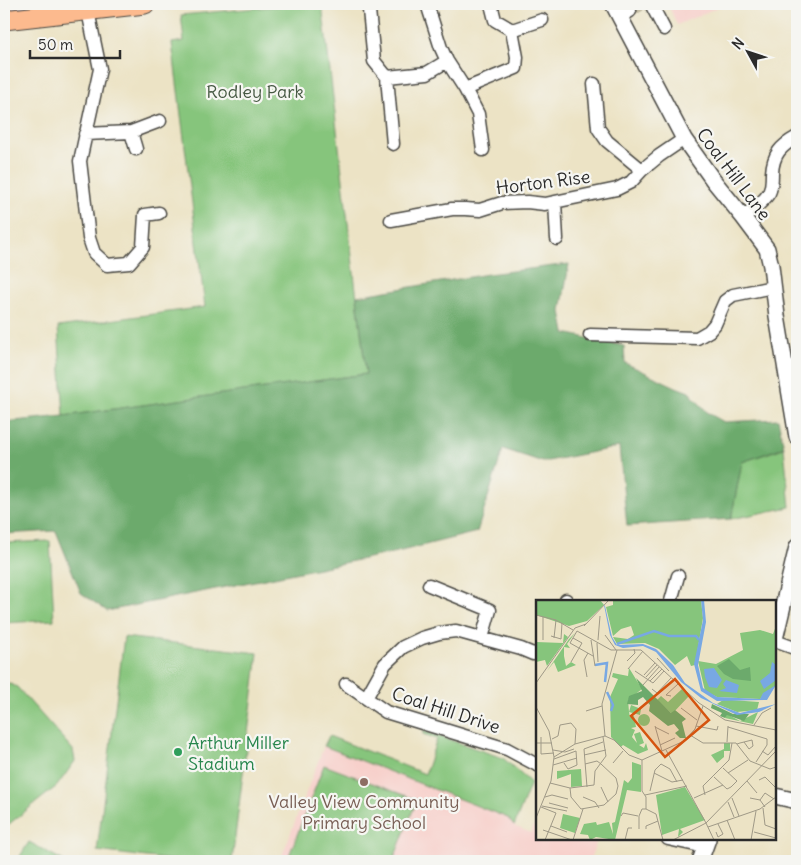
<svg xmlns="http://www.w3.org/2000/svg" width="801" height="865" viewBox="0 0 801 865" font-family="Delius,sans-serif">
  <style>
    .built { fill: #f7d0cb }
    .industrial { fill: #d2bec2 }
    .green { fill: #86c57c; stroke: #587854 }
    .forest { fill: #6caa6c; stroke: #4c6a4c }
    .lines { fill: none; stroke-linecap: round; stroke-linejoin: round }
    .minor-tunnel { stroke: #c5bea6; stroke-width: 12; stroke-dasharray: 12 6; stroke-linecap: butt }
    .minor-casing { stroke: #484742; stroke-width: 15 }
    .tertiary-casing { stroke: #484742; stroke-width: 18 }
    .primary-casing { stroke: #484742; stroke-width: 21 }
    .minor { stroke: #fff; stroke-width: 12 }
    .tertiary { stroke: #fff; stroke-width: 15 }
    .primary { stroke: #fcba8e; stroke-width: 19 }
    .leisure-dot { fill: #2e9e5b; stroke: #f6f6f2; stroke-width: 2 }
    .education-dot { fill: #8d6e63; stroke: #f6f6f2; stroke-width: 2 }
    .labels { text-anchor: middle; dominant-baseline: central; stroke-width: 4.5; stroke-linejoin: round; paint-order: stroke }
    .park-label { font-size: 18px; fill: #465943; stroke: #f6f6f2 }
    .street-label { font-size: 18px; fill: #2b2b2b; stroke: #f6f6f2 }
    .leisure-label { font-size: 18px; fill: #27864d; stroke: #f6f6f2; text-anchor: start }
    .education-label { font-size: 18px; fill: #785e54; stroke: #f6f6f2 }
    .inset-river { fill: none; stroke: #78a8e3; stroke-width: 2.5 }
    .inset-road { fill: none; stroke: #9f9987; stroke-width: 1 }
    .view { fill: #d5540f; fill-opacity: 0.15; stroke: #d5540f; stroke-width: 2.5 }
    .inset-edge { fill: none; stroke: #2b2b2b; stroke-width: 2.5 }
  </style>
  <rect width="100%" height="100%" fill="#f6f6f2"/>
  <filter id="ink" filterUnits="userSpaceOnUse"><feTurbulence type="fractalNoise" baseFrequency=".02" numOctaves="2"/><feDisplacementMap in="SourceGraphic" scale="10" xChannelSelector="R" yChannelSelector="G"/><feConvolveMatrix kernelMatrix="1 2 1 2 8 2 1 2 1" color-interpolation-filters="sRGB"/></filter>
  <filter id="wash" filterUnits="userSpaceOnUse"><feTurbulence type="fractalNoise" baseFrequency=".0096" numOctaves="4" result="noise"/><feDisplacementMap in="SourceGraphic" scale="20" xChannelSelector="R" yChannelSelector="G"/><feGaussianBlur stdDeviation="1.12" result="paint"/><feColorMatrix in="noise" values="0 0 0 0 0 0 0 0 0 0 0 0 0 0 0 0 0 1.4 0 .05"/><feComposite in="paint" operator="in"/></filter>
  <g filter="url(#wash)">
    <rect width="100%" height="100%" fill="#ece3c5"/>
    <!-- built -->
    <path class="built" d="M668 4H725L677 25Z
      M324 746 508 818 514 826 531 833 537 819V839H598L589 861H280Z"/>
    <!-- industrial -->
    <path class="industrial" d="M4 4H98L4 14Z"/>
    <!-- green -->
    <path class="green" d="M300 4H322L366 374 64 416 58 327 205 307 172 43 184 41 181 15Z
      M784 448 790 507 731 519 742 462Z
      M50 541 54 620 4 623V543Z
      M124 637 258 653 232 861H180L97 851Z
      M4 681 17 687 73 750 75 761 57 786 4 828Z
      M424 731 503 758 531 783 514 826 508 818 324 746 329 736 425 774 437 739 423 734Z
      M324 765 417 800 393 861H287Z
      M29 842 64 861H17Z"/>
    <!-- forest -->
    <path class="forest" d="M569 264 561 311 565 333 624 346 625 363 676 387 689 392 708 413 724 422 778 419 784 447 742 462 731 519 627 526 619 447 543 462 503 449 477 532 393 553 107 611 81 593 56 531 4 534V422L64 416 366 374 357 296 488 274Z"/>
  </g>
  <g filter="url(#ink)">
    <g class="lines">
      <!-- minor-tunnel -->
      <path class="minor-tunnel" d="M630 11 643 4"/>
      <!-- minor casing -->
      <g class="minor-casing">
        <path id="minor" d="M427 4 441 48 447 61 465 89 478 114 483 150
          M651 4 664 29
          M369 10 374 61 387 77 393 144
          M88 11 100 69 80 161 89 238 94 253 107 265 129 263 143 247 145 215 159 213
          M620 17 630 11
          M512 30 542 20
          M387 77 427 73 447 61
          M594 84 598 128 607 141 642 170
          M465 89 516 68 517 57 512 30 495 20 491 4
          M131 132 136 149
          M85 134 131 132 160 121
          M555 202 557 239
          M743 217C752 210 763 203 769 193 772 187 772 180 772 173 773 154 781 146 797 137
          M391 220 452 209H465L480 210 502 203 527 202 545 204 617 189 631 182 642 170 659 156 684 139
          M590 335 697 338 709 331 715 324 725 301 733 295 773 287
          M786 369 797 366
          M429 585 490 610 482 638
          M566 601V600
          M671 601 678 576
          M775 641 797 649
          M346 684 386 712 507 749 537 765
          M366 698 385 664 403 647 422 638 439 633 456 631 521 649 533 654 537 653
          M668 839 705 847"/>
      </g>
      <!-- tertiary casing -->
      <g class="tertiary-casing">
        <path id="tertiary" d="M613 4 684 139 713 180 743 217 767 249 771 266 777 316 797 437
          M775 639 797 547
          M775 796 797 801
          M700 861 708 839"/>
      </g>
      <!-- primary casing -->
      <g class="primary-casing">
        <path id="primary" d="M4 20 145 4"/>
      </g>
      <!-- minor -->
      <use href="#minor" class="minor"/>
      <!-- tertiary -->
      <use href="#tertiary" class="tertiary"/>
      <!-- primary -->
      <use href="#primary" class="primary"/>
    </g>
  </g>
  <!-- markers -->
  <circle class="leisure-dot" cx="178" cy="752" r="5"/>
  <circle class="education-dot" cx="364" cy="782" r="5"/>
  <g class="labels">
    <!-- park labels -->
    <g class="park-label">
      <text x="255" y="91">Rodley Park</text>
    </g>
    <!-- street labels -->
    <g class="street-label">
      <text transform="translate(734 174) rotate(53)">Coal Hill Lane</text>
      <text transform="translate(543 182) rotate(-7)">Horton Rise</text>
      <text transform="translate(446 710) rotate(18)">Coal Hill Drive</text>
    </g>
    <!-- leisure labels -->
    <g class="leisure-label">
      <text x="188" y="742">Arthur Miller<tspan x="188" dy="21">Stadium</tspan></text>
    </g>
    <!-- education labels -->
    <g class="education-label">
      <text x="364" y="801">Valley View Community<tspan x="364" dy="21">Primary School</tspan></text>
    </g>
  </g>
  <!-- overview -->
  <g transform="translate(536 600)">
    <rect width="240" height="240" fill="#ece3c5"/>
    <path d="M0 0H64L68 5 51 21 33 26 0 15ZM77 0H165L167 18 159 65 155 66 151 56 139 65 123 49 109 43 81 44 77 37 92 39 98 35 95 26 85 29 77 36 70 7 77 5ZM240 26V85L230 96 224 99 181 97 169 91 162 61 180 64 207 50 204 33 224 30 237 34ZM39 33 31 44 34 48 28 47V56L30 66 35 62 40 65 22 72 18 62 11 71 33 39ZM28 34 32 37 11 66 9 60 0 62V42L27 43ZM93 68 106 89 92 100 93 112 95 105 105 109 104 115 93 112 94 117 98 116 100 127 95 128 99 130 96 137 101 143 98 134 104 132 108 143 103 145 108 148 110 143 112 150 102 154 87 145 85 147 75 137 74 97 82 79 76 77 77 73 92 76ZM146 89 153 96 136 114 121 100 125 96 132 102ZM187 100H195L223 102 221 110 201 112 181 104ZM222 112 217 124 189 118 191 114 204 121ZM102 120a6 6 0 1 1 12 0a6 6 0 1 1-12 0ZM188 143H194V151H188V157L181 163 175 155 188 149ZM96 162 105 165V192L91 190 79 240 60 237 54 240 52 235 44 234 48 224 60 222 61 225 73 222 77 234 76 223 79 222 88 180 92 183 96 178ZM45 169 46 186 35 187V174L21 179V171ZM149 187 169 220 144 229 147 232 142 237 143 229 126 235 120 195ZM27 214 44 218 39 233 24 228Z" fill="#86c57c"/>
    <path d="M193 59 204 70 214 67 215 81 197 79 188 74 181 66ZM100 78 135 113 139 110 150 119 146 122 150 138H144L139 133 143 130 138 124 132 126 113 111 114 105 107 97 102 100V105L91 104 93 96 106 91ZM176 104 197 114H213L208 121 191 115 189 118 184 116 186 113 175 108Z" fill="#6caa6c"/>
    <path d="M64 0 69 6 76 37 81 45 107 44 120 49 137 65 149 83 177 103 204 113 240 104 223 112 201 115 165 98 145 82 120 52 107 46 87 48 79 45 74 35 68 5ZM165 0H168L170 22 162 65 167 88 181 97 224 99 227 93 240 85 231 100 181 101 165 91 158 64 167 20ZM236 62 240 65V80L228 89 224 81 234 73ZM178 68 186 80 181 88 173 87 169 77 168 69ZM190 80 203 85 201 93 183 91 190 88 187 84Z" fill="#78a8e3"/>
    <path class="inset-river" d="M81 44 118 31 133 36H160L163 40M59 65 71 63 69 82M71 92 77 105 75 111"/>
    <path class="inset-road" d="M0 15 20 20 37 30M7 17V40M48 26 73 0M41 31 34 43 57 56M41 31 75 50H105L163 103 189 120 240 130M69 35 80 50M15 36 25 39 26 23M18 38 20 20M55 40 59 66M62 40 64 16M61 43 62 62M121 58 133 71M91 61 99 53 98 49M35 62 46 43 37 38M92 69 107 51M99 71 117 83 128 71M108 75 119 63M51 77 48 60 52 53M110 77 121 65M114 81 126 69M0 83 39 28 50 24M107 85 123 67M116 89 121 93 135 78M135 96 130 95 142 84M0 107 13 131 18 157 15 181 0 218M145 108 161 120M50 111 66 106M218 125 226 113 235 108M119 126 126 151M160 126 181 130 182 126M119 127 133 134M192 127 231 139V145L220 162M154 135 167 143H200L214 161 234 169 240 167M69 136 66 104 81 50M5 137V154L18 153M16 139 22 136 24 125 35 123 40 129 39 144M191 142 192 126M0 143H16M201 144 204 143 216 140 217 146 213 149 208 142M124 145 139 138M17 150 29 152 38 149M130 150 170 223 137 240M226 151 232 155 240 146M48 155 70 150M18 157 39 144 69 136 78 140 93 155 106 160 148 141 159 129 167 106M18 159 40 151 41 165 32 169 28 163M106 160V191L110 197V209L120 214 127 240M77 163 87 151M49 164 61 161 65 164M17 165 41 158M118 173 136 182 147 180M192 173 212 160M178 177 191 189 195 187 201 181 187 168M223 180 229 177 240 188M211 181 221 193M14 183 34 188 58 185 59 171 70 156 67 137M51 187 48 149 67 142M65 187 72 202M34 188 35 197 45 209 68 205 80 194 82 186 80 178 65 164M114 191 119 170 125 164 134 169 141 182M109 195 151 186M169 195 167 186 193 160 196 143M9 197 16 195 32 199M47 197 59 202 63 208M158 198 187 185M196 198 203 216M214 198 224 200 229 207M224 200 229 193 238 199M192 202 198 217M13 203 32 208M6 206 31 211M5 207 20 213 9 240M227 208 229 225 240 229M85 216 87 213 102 216M191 220 199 240M15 226 31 232M172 227 224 209 240 197M103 229V216L106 209H110M110 229V226L122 221M7 230 36 240M180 232 182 237 187 234 182 224M218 232 240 238M37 240 47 209M89 240 92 228H96M178 240 170 223 240 151M215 240 220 211"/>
    <path class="view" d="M139 79 173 120 129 157 95 116Z"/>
    <rect width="240" height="240" class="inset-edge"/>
  </g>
  <!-- margin -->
  <rect width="801" height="865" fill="none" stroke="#f6f6f2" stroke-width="20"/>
  <!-- north arrow -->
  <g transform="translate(748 52) rotate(310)" stroke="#f6f6f2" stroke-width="4" paint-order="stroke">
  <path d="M0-4L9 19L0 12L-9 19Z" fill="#2b2b2b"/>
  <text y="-8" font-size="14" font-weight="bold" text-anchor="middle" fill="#2b2b2b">N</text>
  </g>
  <!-- scale -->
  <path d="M30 50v8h90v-8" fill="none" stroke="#2b2b2b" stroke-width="2.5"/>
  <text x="38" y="50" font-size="15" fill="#2b2b2b" stroke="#f6f6f2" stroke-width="4" paint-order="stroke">50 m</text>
</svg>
